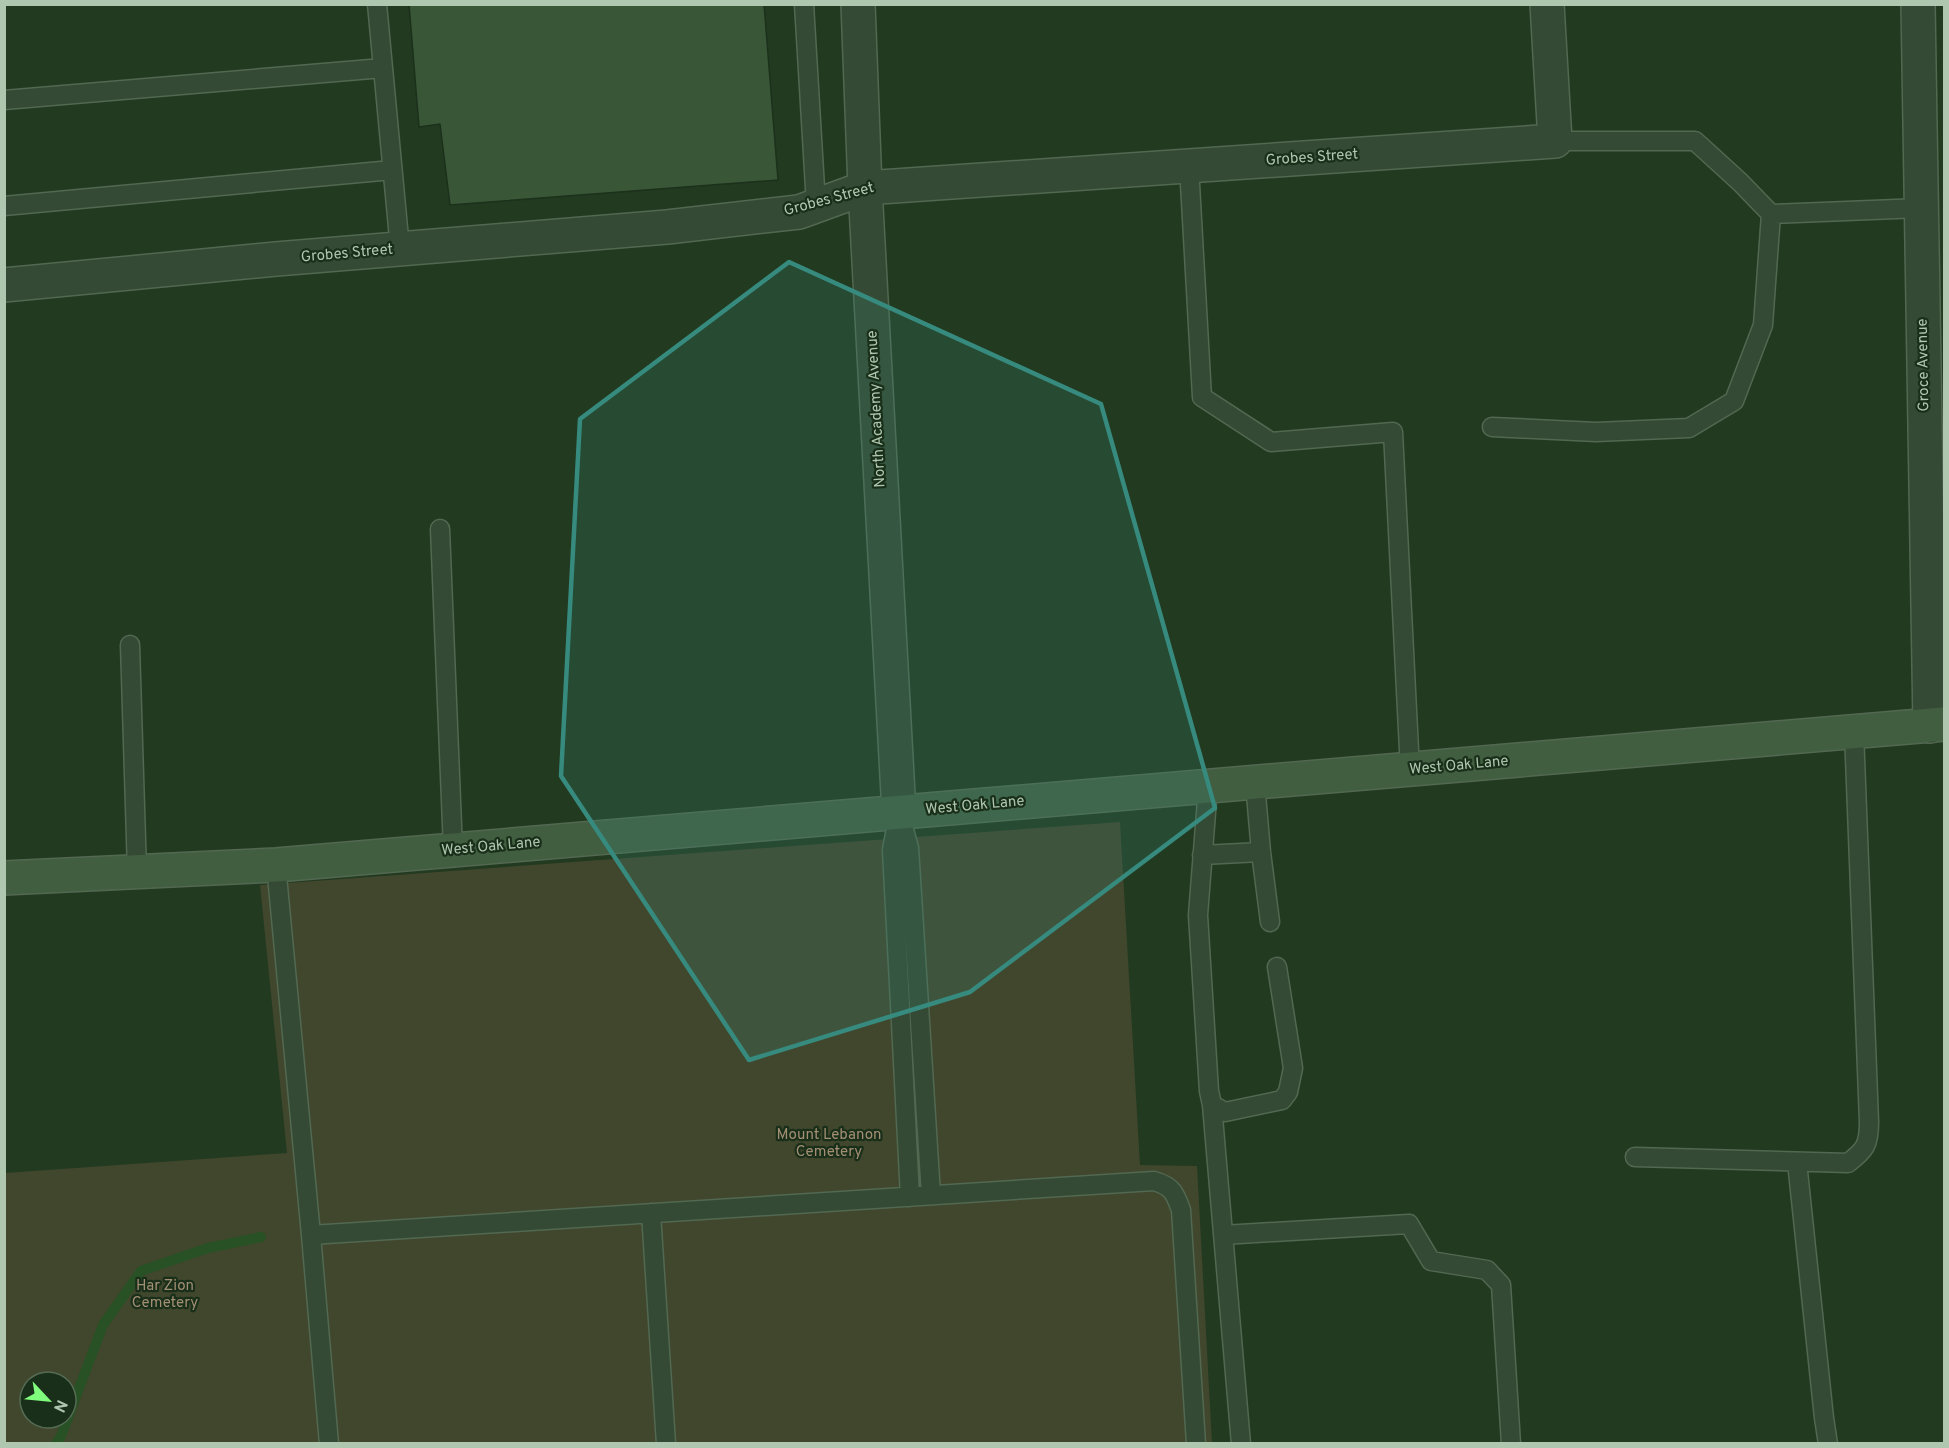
<svg xmlns="http://www.w3.org/2000/svg" width="1949" height="1448" viewBox="0 0 1949 1448" font-family="Overpass,sans-serif">
  <style>
    .green { fill: #40472d; fill-rule: evenodd }
    .lines { fill: none; stroke-linecap: round; stroke-linejoin: round }
    .stream { stroke: #285125; stroke-width: 10 }
    .building { fill: #395637; stroke: #1c311b; stroke-width: 1.5 }
    .service-casing { stroke: #526851; stroke-width: 21 }
    .minor-casing { stroke: #526851; stroke-width: 36 }
    .secondary-casing { stroke: #526851; stroke-width: 36 }
    .service { stroke: #354a34; stroke-width: 18 }
    .minor { stroke: #354a34; stroke-width: 33 }
    .secondary { stroke: #425e41; stroke-width: 33 }
    .marked { fill: #378a7e; fill-opacity: 0.2; stroke: #378a7e; stroke-width: 4.5; stroke-linejoin: round }
    .labels { text-anchor: middle; dominant-baseline: central; stroke-width: 4.5; stroke-linejoin: round; paint-order: stroke }
    .street-label { font-size: 15px; fill: #afc7ae; stroke: #1a2f19 }
    .park-label { font-size: 15px; fill: #a38f74; stroke: #1a2f19 }
  </style>
  <rect width="100%" height="100%" fill="#223a20"/>
  <!-- green -->
  <path class="green" d="M1120 822 1140 1165 1197 1166 1212 1443 5 1444V1173L287 1153 260 885ZM30 1382H66V1418H30Z"/>
  <g class="lines">
    <!-- stream -->
    <path class="stream" d="M56 1444 61 1436 103 1325 141 1271 208 1248 261 1237"/>
  </g>
  <!-- building -->
  <path class="building" d="M409 4H764L778 180 450 205 440 124 419 127Z"/>
  <g class="lines">
    <!-- service casing -->
    <g class="service-casing">
      <path id="service" d="M377 4 400 249
        M804 4 816 205
        M4 100 383 68
        M1189 166 1202 397 1271 442 1393 432 1410 770
        M4 206 392 170
        M1771 214 1921 208
        M1492 427 1596 432 1689 428 1734 401 1763 325 1771 214 1740 182 1695 141H1555
        M440 529 453 850
        M130 645 137 872
        M1255 783 1261 852 1270 922
        M1208 787 1198 915 1209 1091 1212 1105 1241 1444
        M899 813 892 850 910 1197
        M900 815 909 848 931 1195
        M1202 855 1261 852
        M276 865 311 1235 329 1444
        M1212 1105 1225 1112 1282 1100 1288 1092 1293 1068 1277 967
        M1635 1157 1848 1163C1865 1150 1869 1145 1869 1122L1854 732
        M1797 1162 1824 1418 1828 1444
        M651 1213 666 1444
        M311 1235 1154 1181C1172 1186 1175 1193 1181 1210L1196 1444
        M1223 1235 1409 1224 1431 1261 1487 1270 1501 1285 1511 1444"/>
    </g>
    <!-- minor casing -->
    <g class="minor-casing">
      <path id="minor" d="M858 4 865 188 899 813
        M1918 4 1930 726
        M4 285 276 259 667 227 799 212 865 188 1555 141 1547 4"/>
    </g>
    <!-- secondary casing -->
    <g class="secondary-casing">
      <path id="secondary" d="M4 878 276 865 1944 724"/>
    </g>
    <!-- service -->
    <use href="#service" class="service"/>
    <!-- minor -->
    <use href="#minor" class="minor"/>
    <!-- secondary -->
    <use href="#secondary" class="secondary"/>
  </g>
  <!-- marked area -->
  <path class="marked" d="M789 262 1101 404 1215 808 970 992 749 1060 561 776 580 419Z"/>
  <g class="labels">
    <!-- street labels -->
    <g class="street-label">
      <text transform="translate(1312 158) rotate(-4)">Grobes Street</text>
      <text transform="translate(829 200) rotate(-15)">Grobes Street</text>
      <text transform="translate(347 254) rotate(-5)">Grobes Street</text>
      <text transform="translate(1924 365) rotate(-91)">Groce Avenue</text>
      <text transform="translate(877 409) rotate(-93)">North Academy Avenue</text>
      <text transform="translate(1459 766) rotate(-5)">West Oak Lane</text>
      <text transform="translate(975 806) rotate(-5)">West Oak Lane</text>
      <text transform="translate(491 847) rotate(-5)">West Oak Lane</text>
    </g>
    <!-- park labels -->
    <g class="park-label">
      <text x="829" y="1135">Mount Lebanon<tspan x="829" dy="17">Cemetery</tspan></text>
      <text x="165" y="1286">Har Zion<tspan x="165" dy="17">Cemetery</tspan></text>
    </g>
  </g>
  <!-- border -->
  <rect width="1949" height="1448" fill="none" stroke="#afc7ae" stroke-width="12"/>
  <!-- north arrow -->
  <g transform="translate(48 1400) rotate(116)"><circle r="28" fill="#1a2f19" stroke="#566c55" stroke-width="1.5"/>
  <path d="M0-4.5L10 22L0 15L-10 22Z" fill="#81fd7d"/>
  <text y="-9" font-size="16" font-weight="bold" text-anchor="middle" fill="#afc7ae">N</text>
  </g>
</svg>
